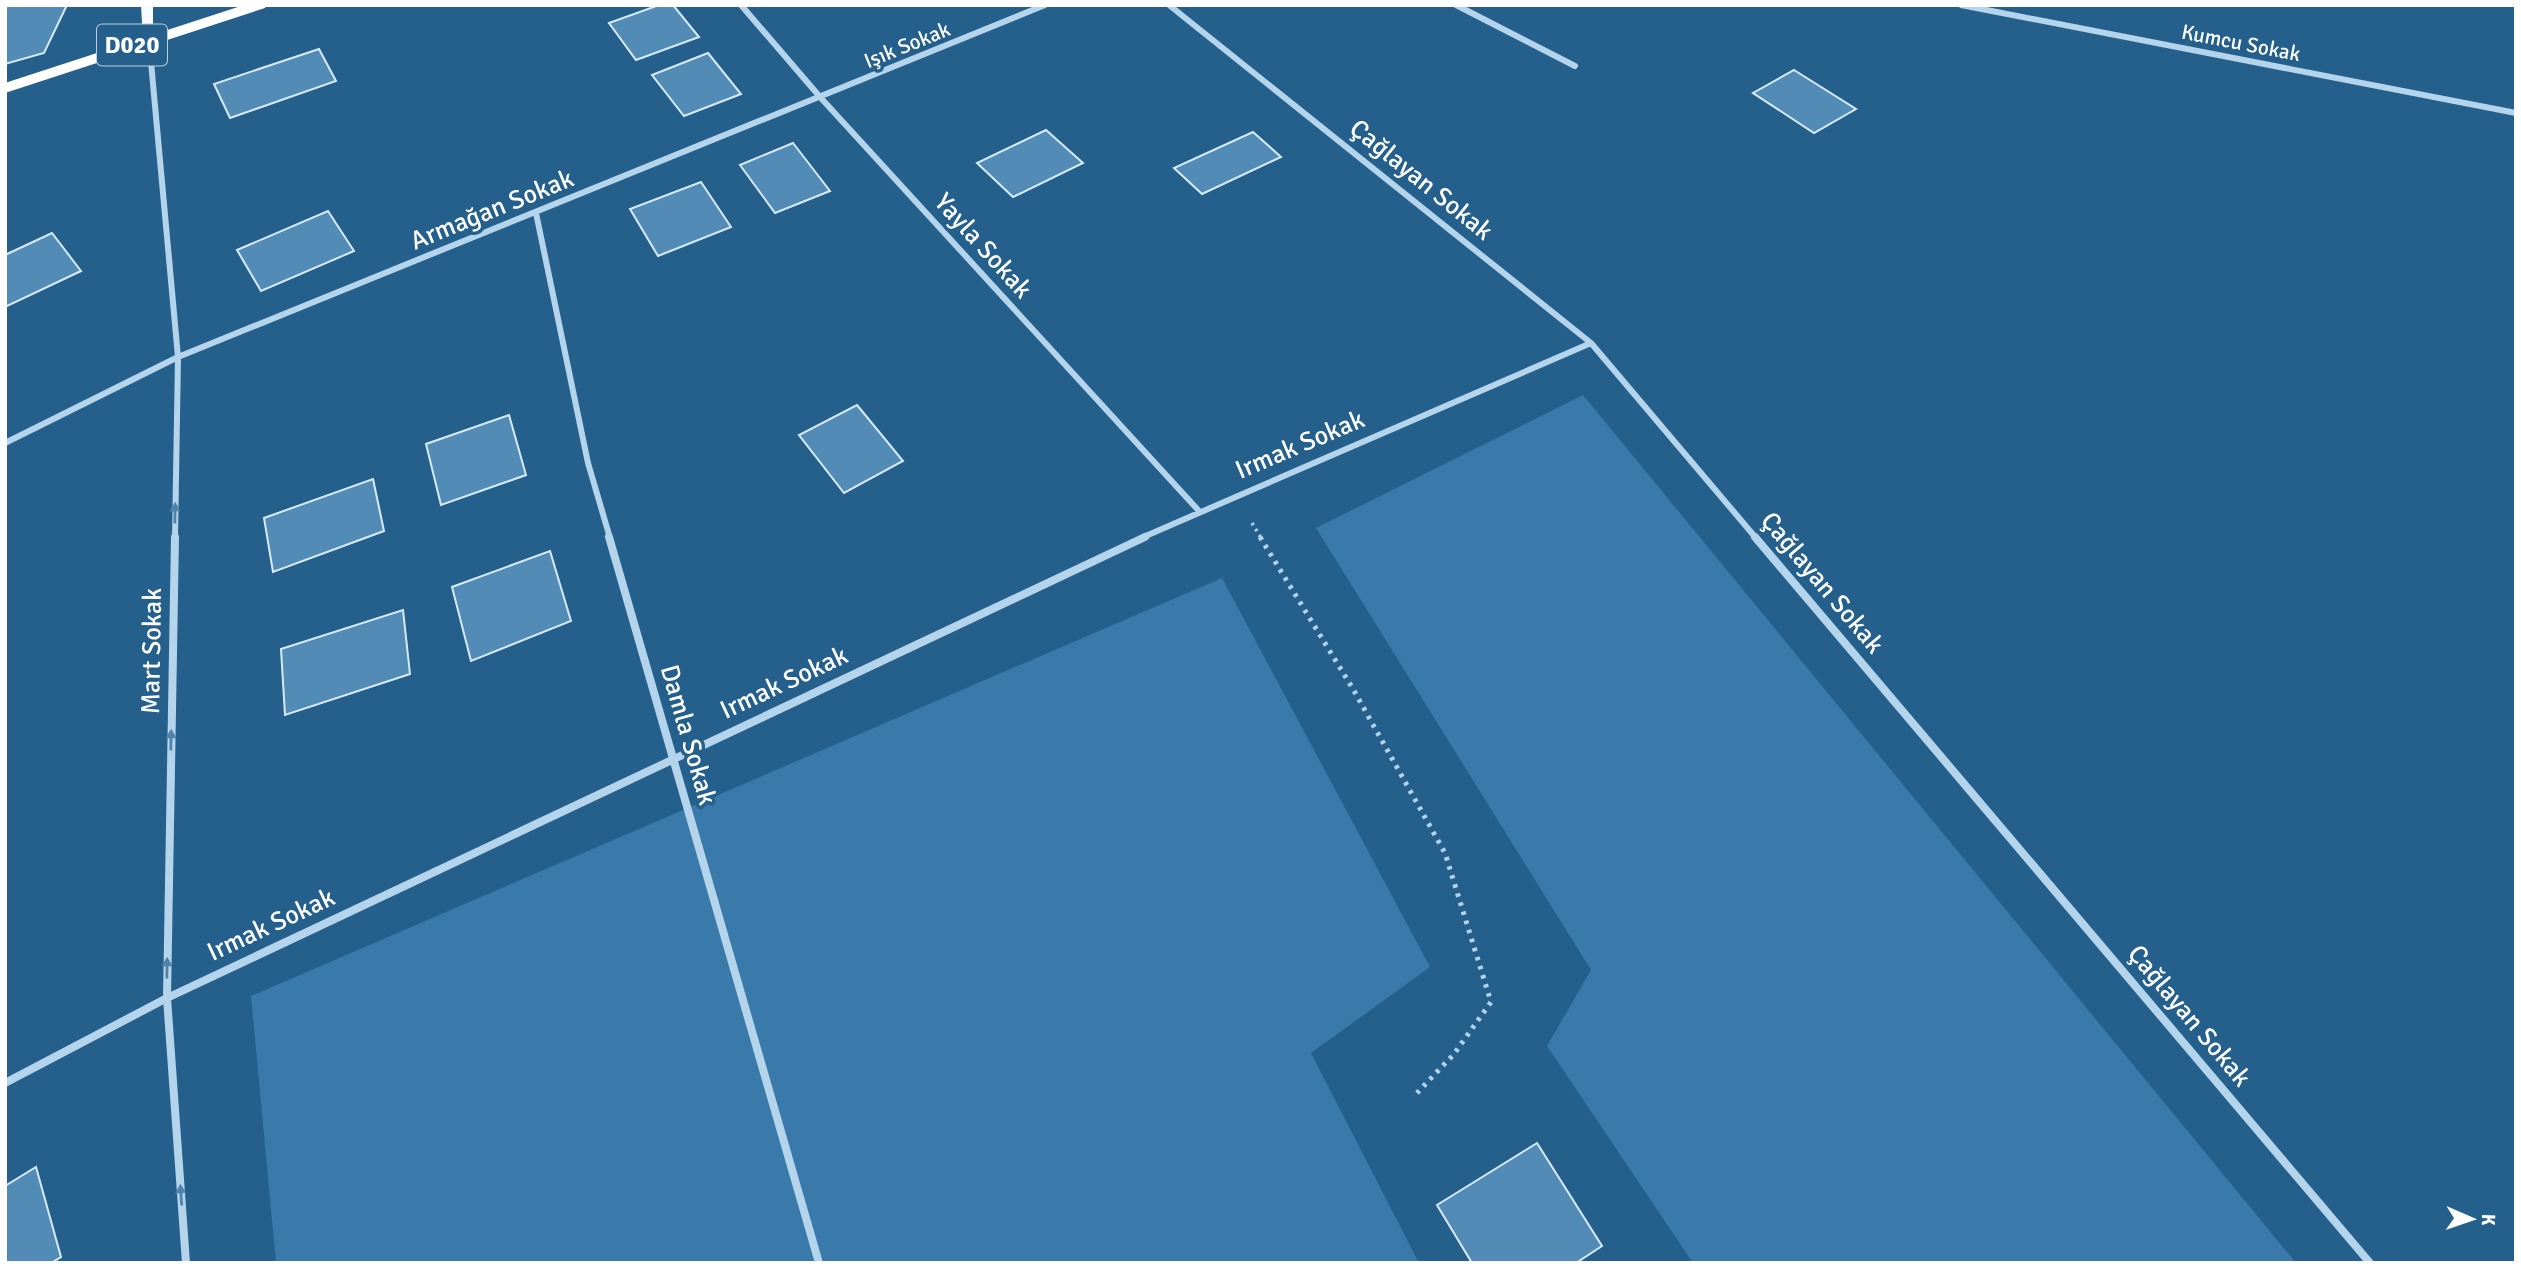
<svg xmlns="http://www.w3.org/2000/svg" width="2521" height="1268" viewBox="0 0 2521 1268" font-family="Signika,sans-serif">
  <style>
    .green { fill: #397aaa }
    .building { fill: #518bb6; stroke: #d8ebf8; stroke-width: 2 }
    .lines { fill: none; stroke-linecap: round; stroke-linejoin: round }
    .path-far1 { stroke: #b4d4eb; stroke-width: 3.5; stroke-dasharray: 2.5 4.5; stroke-linecap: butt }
    .path { stroke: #b4d4eb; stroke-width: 5; stroke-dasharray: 3.5 6; stroke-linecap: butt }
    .street-far1 { stroke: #b4d4eb; stroke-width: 6 }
    .street { stroke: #b4d4eb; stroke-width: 8 }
    .primary { fill: #f8fbfe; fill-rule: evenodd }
    .highway { fill: #fff; fill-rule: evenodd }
    .oneway { fill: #5083a9 }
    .labels { text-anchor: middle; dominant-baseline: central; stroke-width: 7; stroke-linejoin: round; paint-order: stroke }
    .far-street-label { font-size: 21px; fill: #fff; stroke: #25608d }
    .shield { fill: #25608d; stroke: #becfdd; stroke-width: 2 }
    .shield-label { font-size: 24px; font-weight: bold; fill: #fff }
    .street-label { font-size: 26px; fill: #fff; stroke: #25608d }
  </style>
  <rect width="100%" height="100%" fill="#25608d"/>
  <!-- green -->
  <path class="green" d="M1583 395 2296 1263H1693L1547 1046 1591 970 1316 528Z
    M1222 578 1430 967 1311 1053 1419 1263H276L251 996Z"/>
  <!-- building -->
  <path class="building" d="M10 5H67L44 53 5 64V7Z
    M659 5H673L699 37 636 60 609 23Z
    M319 49 336 81 230 118 214 84Z
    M708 53 741 94 684 116 652 75Z
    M1794 70 1856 109 1814 133 1753 93Z
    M1046 130 1083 163 1013 197 977 163Z
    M1253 132 1281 157 1202 194 1174 168Z
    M793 143 830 191 775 213 740 165Z
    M701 182 731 227 658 256 630 209Z
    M328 211 354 251 261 291 237 250Z
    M52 233 81 271 5 307V255Z
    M857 405 903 461 844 493 799 435Z
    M509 415 526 475 441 505 426 444Z
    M373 479 384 531 273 572 264 518Z
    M550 551 571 621 471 661 452 587Z
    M403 610 410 674 285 715 281 649Z
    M1537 1143 1602 1246 1576 1263H1472L1437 1205Z
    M36 1167 61 1257 51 1263H5V1186Z"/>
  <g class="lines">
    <!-- path-far1 -->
    <path class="path-far1" d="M1252 523 1261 538"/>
    <!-- path -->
    <path class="path" d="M1260 537 1353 689 1445 853 1491 1002 1454 1054 1417 1093"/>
    <!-- street-far1 -->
    <path class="street-far1" d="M741 5 820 97 1199 511
      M1169 5 1591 343 1756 538
      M1456 5 1575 66
      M1961 5 2516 113
      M149 40 178 357 175 538
      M536 213 588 463 610 538
      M5 443 178 357 1045 5
      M1141 538 1591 343"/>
    <!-- street -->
    <path class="street" d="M175 537 167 998 186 1263
      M609 537 819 1263
      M1755 537 2370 1263
      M5 1083 167 998 1145 537"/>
    <!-- primary -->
    <path class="primary" d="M141 5H153V43L149 44 143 40Z"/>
    <!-- highway -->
    <path class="highway" d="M244 5H267L265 8 5 93V83Z"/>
  </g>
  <!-- one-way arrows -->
  <defs><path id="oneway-solid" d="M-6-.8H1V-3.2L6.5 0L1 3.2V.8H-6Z" transform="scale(1.75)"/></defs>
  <g class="oneway">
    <use href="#oneway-solid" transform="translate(175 513) rotate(-89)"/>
    <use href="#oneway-solid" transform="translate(171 740) rotate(-89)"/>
    <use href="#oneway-solid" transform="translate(167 968) rotate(-89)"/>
    <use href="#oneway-solid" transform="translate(181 1195) rotate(-94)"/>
  </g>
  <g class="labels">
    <!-- far-street labels -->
    <g class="far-street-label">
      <text transform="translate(2241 43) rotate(11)">Kumcu Sokak</text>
      <text transform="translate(907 45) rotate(-22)">Işık Sokak</text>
    </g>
    <!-- shield labels -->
    <rect class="shield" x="97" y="24.5" width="70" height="41" rx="5"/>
    <g class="shield-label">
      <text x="132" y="45">D020</text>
    </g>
    <!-- street labels -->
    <g class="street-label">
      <text transform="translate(1421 180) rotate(39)">Çağlayan Sokak</text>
      <text transform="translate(492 210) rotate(-22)">Armağan Sokak</text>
      <text transform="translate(983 246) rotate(48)">Yayla Sokak</text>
      <text transform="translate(1300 445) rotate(-23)">Irmak Sokak</text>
      <text transform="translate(1822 583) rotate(50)">Çağlayan Sokak</text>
      <text transform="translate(152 651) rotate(-89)">Mart Sokak</text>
      <text transform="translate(784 683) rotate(-25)">Irmak Sokak</text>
      <text transform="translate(688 735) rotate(74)">Damla Sokak</text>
      <text transform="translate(271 925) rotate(-25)">Irmak Sokak</text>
      <text transform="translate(2189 1016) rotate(50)">Çağlayan Sokak</text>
    </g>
  </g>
  <!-- border -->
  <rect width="2521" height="1268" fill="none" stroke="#ffffff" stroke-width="14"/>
  <!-- north arrow -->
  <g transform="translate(2472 1219) rotate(92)" stroke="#25608d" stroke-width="5" paint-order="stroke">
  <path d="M0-5L12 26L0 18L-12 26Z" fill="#ffffff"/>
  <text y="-10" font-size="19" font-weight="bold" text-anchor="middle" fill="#ffffff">K</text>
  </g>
</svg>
